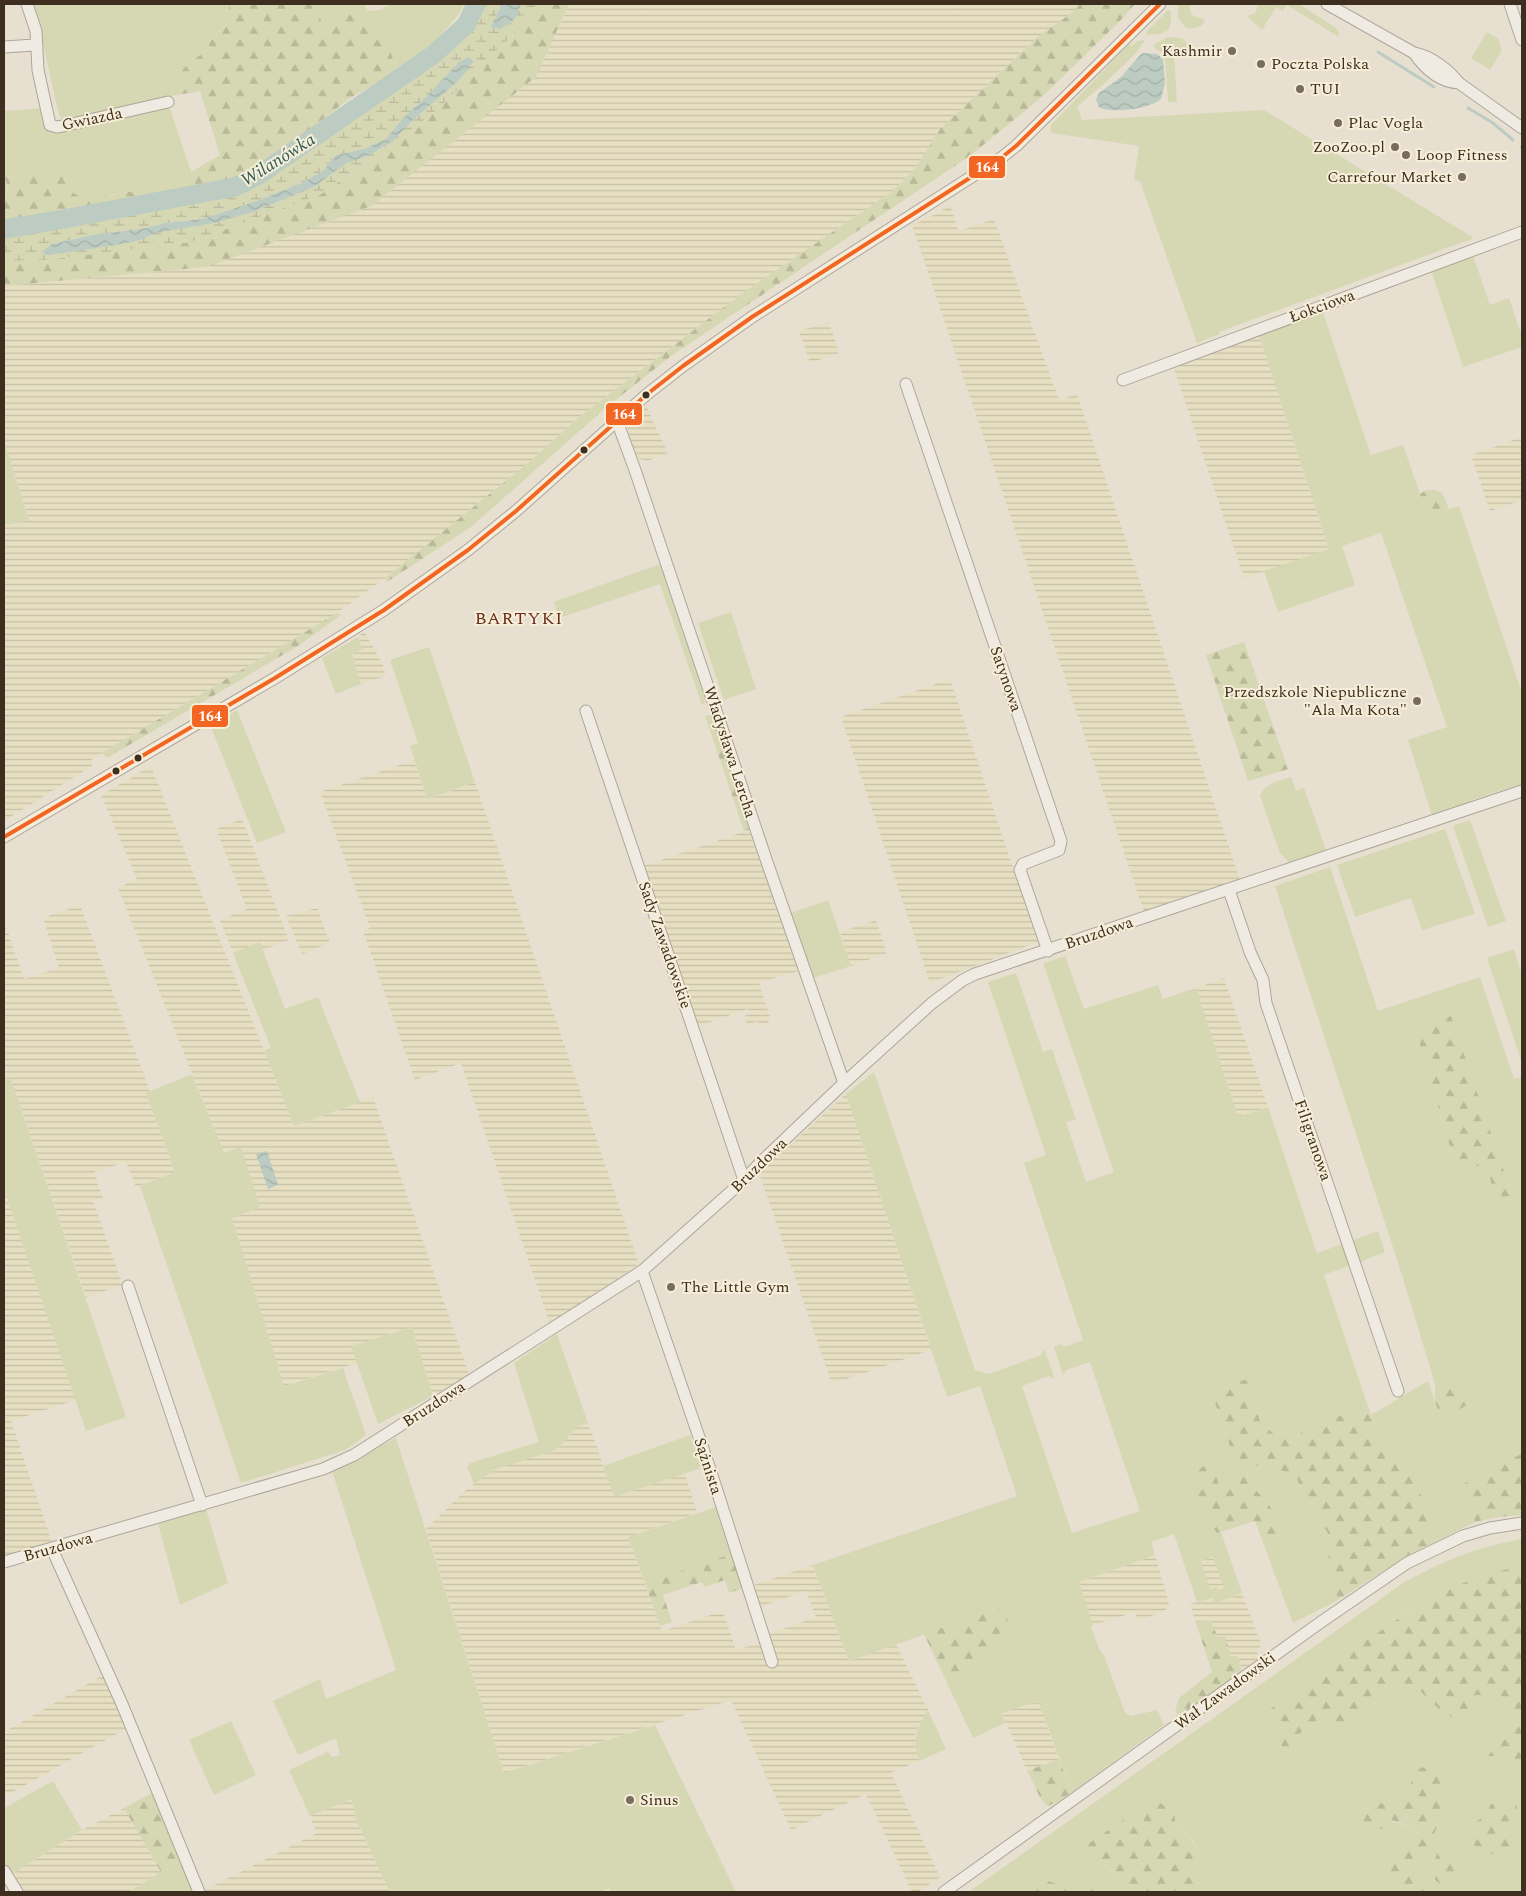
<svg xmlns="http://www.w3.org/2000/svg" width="1526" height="1896" viewBox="0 0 1526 1896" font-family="Spectral,serif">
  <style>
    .farmland { fill: url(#farmland-rules) }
    .green { fill: #d6d7b3; fill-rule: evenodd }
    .forest { fill: url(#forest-firs) }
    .wetland { fill: url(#wetland-marsh); fill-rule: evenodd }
    .water { fill: url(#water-waves) }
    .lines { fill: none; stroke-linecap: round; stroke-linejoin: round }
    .stream { stroke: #bcccc2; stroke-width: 3 }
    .river { stroke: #bcccc2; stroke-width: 19 }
    .minor-casing { stroke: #ada599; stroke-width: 13 }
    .minor { stroke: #efebe3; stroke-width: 11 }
    .bus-1-casing { stroke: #f7eed8; stroke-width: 8 }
    .bus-1 { stroke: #f26522; stroke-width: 4 }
    .poi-dot { fill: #786c5e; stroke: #f7eed8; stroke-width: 2 }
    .bus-dot { fill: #3d2e20; stroke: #f7eed8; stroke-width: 2 }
    .labels { text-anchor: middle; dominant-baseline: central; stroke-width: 4; stroke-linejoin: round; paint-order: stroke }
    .poi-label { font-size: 16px; fill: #3d2e20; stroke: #f7eed8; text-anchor: start }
    .street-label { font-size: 16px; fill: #3d2e20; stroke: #f7eed8 }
    .water-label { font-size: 18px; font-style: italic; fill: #2f5d5a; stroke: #f7eed8 }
    .neighbourhood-label { font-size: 18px; letter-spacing: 1px; fill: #6b2e1e; stroke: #f7eed8 }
    .line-badge { stroke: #f7eed8; stroke-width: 2 }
    .badge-label { font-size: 14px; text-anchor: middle; font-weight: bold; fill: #fff }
  </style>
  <defs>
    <pattern id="farmland-rules" width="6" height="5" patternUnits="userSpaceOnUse" patternTransform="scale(1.25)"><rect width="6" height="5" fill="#e6dfc2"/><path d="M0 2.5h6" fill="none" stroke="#c6c0a6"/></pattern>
    <pattern id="forest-firs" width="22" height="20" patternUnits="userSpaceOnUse" patternTransform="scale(1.25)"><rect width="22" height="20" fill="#d6d7b3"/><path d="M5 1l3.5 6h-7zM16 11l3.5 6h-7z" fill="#b9b99a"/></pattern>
    <pattern id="wetland-marsh" width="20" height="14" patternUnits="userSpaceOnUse" patternTransform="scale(1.25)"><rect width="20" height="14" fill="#d6d7b3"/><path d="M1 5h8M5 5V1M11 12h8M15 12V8" fill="none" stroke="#b9b99a"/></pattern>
    <pattern id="water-waves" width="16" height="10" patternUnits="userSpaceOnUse" patternTransform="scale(1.25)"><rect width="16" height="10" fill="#bcccc2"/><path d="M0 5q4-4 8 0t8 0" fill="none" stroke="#a2b0a6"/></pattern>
  </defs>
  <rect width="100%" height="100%" fill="#e7e0d1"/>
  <!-- farmland -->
  <path class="farmland" d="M569 4H1080L1073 12 1039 36 940 129 915 169 890 193 744 292 578 418 533 459 385 578 337 613 102 753 92 759V766L4 821V525L29 519 4 441V286L207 267 536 77Z
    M950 205 959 231 994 219 1059 400 1077 394 1240 880 1144 912 912 225 936 214Z
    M829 322 839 353 810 363 799 331Z
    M1259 335 1329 550 1244 578 1173 366Z
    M646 406 668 453 647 461 636 458 626 423Z
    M1522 437V500L1490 511 1471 455Z
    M364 631 382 663 386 676 361 684 352 654 362 649 358 637Z
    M950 679 1038 942 930 983 841 717Z
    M414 760 427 799 475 782 639 1264 550 1324 461 1063 415 1080 363 931 370 928 320 792Z
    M151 766 294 1126 373 1097 469 1374 433 1396 412 1327 352 1346 357 1363 284 1386 232 1218 259 1207 241 1148 224 1153 118 888 137 879 101 795Z
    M242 819 289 940 263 950 259 943 233 953 220 920 247 909 216 829Z
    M749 830 798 971 759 983 770 1017 767 1018 769 1024 760 1027 758 1021 747 1025 744 1016 755 1012 754 1010 749 1011 748 1009 696 1027 643 866Z
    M80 905 150 1091 146 1093 175 1173 136 1187 126 1162 94 1172 103 1198 93 1201 123 1285 86 1297 11 1079 4 1081V921L24 979 59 968 43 918Z
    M317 908 330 943 302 954 286 916Z
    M876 920 887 953 851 966 840 932Z
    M1224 978 1268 1107 1238 1117 1196 988Z
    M846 1094 931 1350 832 1384 759 1173Z
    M4 1189 76 1400 11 1421 52 1542 4 1556Z
    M588 1423 615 1497 685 1473 697 1513 628 1537 662 1631 723 1611 736 1650 758 1643 772 1633 816 1617 806 1591 759 1607 751 1586 813 1565 849 1661 896 1644 928 1710 915 1733 916 1750 919 1761 891 1773 940 1877 918 1892H912L866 1794 791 1830 731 1700 504 1773 426 1529 466 1490 482 1478 496 1469 567 1439 576 1427Z
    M1155 1555 1169 1603 1166 1610 1138 1621 1135 1612 1093 1625 1079 1582Z
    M1214 1557 1224 1588 1218 1590 1210 1589 1200 1561Z
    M1242 1593 1262 1646 1256 1649 1260 1660 1242 1672 1238 1657 1231 1656 1225 1637H1218L1210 1620 1196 1623 1190 1604 1213 1598 1215 1603Z
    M105 1674 127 1728 4 1797V1732Z
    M1038 1701 1059 1759 1027 1771 1006 1723H1005L1002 1713Z
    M351 1799 357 1822 390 1892H203V1891L317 1833 310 1816Z
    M124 1808 161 1872 129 1892H24L12 1874 82 1830Z"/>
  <!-- green -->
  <path class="green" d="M30 4H230L226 14 227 26 208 41 209 50C181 66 183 67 171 96L69 122 61 118 58 111 42 39Z
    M311 4H364L368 11 380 10 391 4H464L458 15 428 50 397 71 391 53 323 25Z
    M1178 4H1190V12L1195 17 1205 19 1202 25 1195 28H1186L1178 18Z
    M1259 4H1299L1336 28 1339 33V37L1287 5 1283 11 1276 7 1262 30 1247 16 1255 13Z
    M1168 10 1171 11V23L1168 30 1160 34 1147 35 1146 32Z
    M1487 32 1498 39 1502 50 1490 70 1471 58Z
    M1168 37 1182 38 1190 46 1192 56 1174 57 1177 102H1168L1165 54 1156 49 1153 45Z
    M1145 40 1136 53 1107 81 1077 107 1082 120 1264 110 1474 238 1219 332 1220 334 1197 343 1140 181 1134 180 1139 146 1051 133V125L1129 44 1132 46 1137 41Z
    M169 106 197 189 141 197 140 190 85 199 73 194 67 171 5 177 9 198H4V111L44 108 48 130Z
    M1473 255 1490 305 1509 298 1522 336V347L1463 367 1431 270Z
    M1322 310 1371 455 1403 445 1428 516 1459 506 1522 693V784L1471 800V802L1432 815 1408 740 1447 727 1381 533 1342 546 1355 585 1278 612 1264 571 1329 549 1259 335Z
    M4 441 29 520 4 525Z
    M660 564 705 698V702L702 705 660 584 559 618 554 602Z
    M731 612 756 689 724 700 698 623Z
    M358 637 362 649 352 654 361 684 336 694 322 658Z
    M429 647 475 782 427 799 410 746 418 743 390 660Z
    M237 710 286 832 257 843 211 727Z
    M709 715 711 716 721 746 716 748 705 716Z
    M1291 777 1296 791 1304 788 1326 850 1291 864 1280 853 1260 796C1266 783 1278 781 1291 777Z
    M1470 820 1506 921 1488 927 1453 826Z
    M1445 829 1475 914 1422 930 1411 898 1355 917 1337 865Z
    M1330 867 1378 1011 1480 977 1514 1079 1522 1077V1454L1488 1468 1462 1486 1475 1522 1435 1542 1424 1501 1411 1481 1386 1455 1371 1415 1316 1421 1295 1438H1278L1260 1421 1247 1379 1211 1391 1241 1478 1220 1488 1211 1461 1217 1533 1221 1532 1242 1593 1215 1603 1213 1598 1197 1602 1174 1534 1151 1542 1155 1555 1079 1582 1093 1625 1091 1628 1101 1653 1104 1655 1125 1713 1131 1716 1157 1710 1164 1725 1072 1792 1038 1701 1002 1713 1005 1723 973 1738 946 1681 973 1674 1001 1644 1014 1638 1003 1607 849 1661 813 1565 1017 1496 980 1386 947 1397 846 1094 874 1072 975 1370 989 1374 1041 1355 1044 1349 1055 1379 1049 1376 1022 1386 1072 1533 1140 1511 1090 1362 1066 1370 1063 1375 1054 1347 1062 1344 1064 1347 1083 1340 1024 1163 1046 1155 988 982 1016 973 1043 1052 1052 1049 1076 1120 1066 1122 1086 1182 1114 1172 1043 963 1065 956 1084 1009 1158 985 1163 999 1196 988 1238 1117 1268 1107 1317 1253 1343 1244 1351 1265 1324 1275 1371 1415 1428 1381 1440 1416C1454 1415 1464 1406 1475 1397 1462 1387 1451 1384 1435 1384L1402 1275 1275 886ZM1415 1028 1514 1204 1496 1202 1487 1166 1454 1160ZM1213 1557 1224 1588 1218 1590 1217 1587 1210 1589 1201 1561Z
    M828 900 851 966 813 978 791 913Z
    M260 942 285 1009 318 997 360 1102 294 1126 264 1050 271 1048 233 953Z
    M1514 949 1522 975V1063L1487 958Z
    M192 1074 224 1153 241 1147 260 1207 232 1218 284 1386 343 1368 366 1435 345 1450 241 1483 140 1186 175 1172 146 1093Z
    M11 1079 126 1417 86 1431 4 1189V1081Z
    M1378 1231 1385 1252 1358 1263 1351 1241Z
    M412 1327 433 1396 378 1424 351 1346Z
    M557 1334 588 1423 576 1427 567 1439 555 1450 496 1469 474 1484 467 1467 470 1463 539 1442 514 1363Z
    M690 1435 701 1468 615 1497 603 1466Z
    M396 1438 504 1773 655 1725 736 1892H611L609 1888 600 1892H390L357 1822 351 1799 310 1816 289 1770 328 1752 332 1757 340 1755 336 1738 298 1755 273 1701 320 1679 326 1699 396 1670 332 1471Z
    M1267 1463 1297 1478 1303 1498 1329 1533V1573L1338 1600 1293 1623 1265 1548 1278 1539 1269 1505 1251 1484 1246 1468Z
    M719 1506 734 1553 645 1583 628 1537Z
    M206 1509 228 1583 180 1605 158 1524Z
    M1522 1539V1567L1482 1576 1455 1587 1406 1613 1273 1727 1283 1748 1289 1749 1299 1734 1316 1722 1351 1725 1361 1712 1404 1684 1418 1689 1439 1709 1468 1713 1475 1695H1500L1511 1714 1503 1739 1483 1748V1756H1508L1517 1762 1522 1759V1892H1428L1414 1867 1425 1854 1444 1812 1438 1798 1444 1778 1435 1774 1411 1784 1398 1797 1358 1812 1417 1828 1416 1838 1393 1880 1407 1892H1197L1198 1884C1189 1871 1193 1867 1199 1854L1194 1841 1176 1827 1093 1865 1107 1867 1131 1887 1141 1892H1101V1889L1078 1887 1065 1879 1058 1884 1041 1879 1023 1892H969L1403 1583C1445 1560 1474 1548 1522 1539Z
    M928 1710 946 1749 919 1761C912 1736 916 1731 928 1710Z
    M231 1721 256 1775 214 1795 189 1740Z
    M53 1781 82 1830 12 1874 4 1862V1808Z
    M182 1859 196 1892H129Z"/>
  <!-- forest -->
  <path class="forest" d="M230 4H296L298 6 301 4H311L324 25 350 14 391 53 397 71 349 99 299 138 236 180 197 189 191 172 220 155 200 91 171 96C183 67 181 66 209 50L208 41 227 26 226 14Z
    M537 4H569L536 77 371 206 207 267 4 286V261L44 260 191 242 321 194 415 130 467 81 526 21Z
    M1080 4H1135L1119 22 1043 96 971 155 671 356 602 411 471 527 387 582 385 578 533 459 578 418 744 292 890 193 915 169 940 129 1039 36 1073 12Z
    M67 171 73 193 85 199 140 190 141 197 73 213 25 219 4 224V198L9 197 5 177Z
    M1426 490H1436L1442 493 1449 509 1428 517 1420 494Z
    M337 613 341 615 298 646 107 758 102 753Z
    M1244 642 1288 769 1248 781 1206 655Z
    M721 746 749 830 744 831 716 748Z
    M1451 1016 1515 1204 1505 1207 1496 1202 1487 1166H1469L1454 1160 1415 1028Z
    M1247 1379 1260 1421 1278 1438H1295L1316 1421 1358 1412 1371 1415 1386 1455 1405 1468 1424 1501 1435 1542 1410 1554 1338 1600 1329 1573 1328 1533 1303 1498 1297 1478 1267 1463 1246 1469 1251 1484 1269 1505 1282 1528 1278 1539 1265 1548 1255 1521 1217 1533C1205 1517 1195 1494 1194 1474L1211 1460 1220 1488 1241 1478 1211 1391Z
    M1435 1384C1450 1384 1464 1386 1475 1398 1464 1407 1454 1415 1440 1416L1435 1401Z
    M1522 1454V1515L1499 1517 1475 1522 1461 1486 1488 1468Z
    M734 1553 744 1588 729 1593 725 1580 704 1587 702 1582 663 1595 672 1622 660 1626 645 1583Z
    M1522 1567V1759L1517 1762 1508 1756H1483V1748L1503 1739 1511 1714 1500 1695H1475L1468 1713 1456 1720 1439 1709 1418 1689 1404 1684 1361 1712 1351 1725 1316 1722 1299 1734 1289 1750 1283 1748 1273 1727 1269 1710C1298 1689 1327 1669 1356 1648 1406 1613 1460 1574 1522 1567Z
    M1003 1607 1014 1638 1001 1644 973 1675 946 1681 924 1634Z
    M1210 1620 1218 1637H1225L1231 1656H1238L1242 1672 1185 1712 1178 1714 1175 1712 1179 1698 1212 1672 1196 1623Z
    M1059 1759 1072 1792 1056 1803 1048 1806 1041 1799 1027 1771Z
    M1422 1767 1444 1778 1438 1798 1444 1812 1425 1854 1414 1867 1428 1892H1407L1393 1880 1390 1869 1398 1847 1416 1838 1417 1828 1391 1820 1388 1829 1366 1828 1358 1820V1812L1398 1797 1411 1784 1413 1773Z
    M155 1791 182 1859 161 1872 124 1808Z
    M1510 1797 1517 1805 1513 1855 1501 1858 1467 1842 1471 1825 1488 1814 1490 1805Z
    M1154 1799 1174 1812 1176 1827 1193 1841 1199 1854C1193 1867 1189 1871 1198 1884L1197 1892H1141L1131 1887 1108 1867 1093 1865 1085 1860 1082 1848Z
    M1439 1846 1456 1851 1459 1886 1442 1885 1435 1880V1860Z
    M1041 1879 1058 1884 1065 1879 1078 1887 1084 1882 1093 1883 1101 1889V1892H1056L1049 1890 1046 1892H1023Z"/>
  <!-- wetland -->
  <path class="wetland" d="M480 4H502L490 28 501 29 515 19 521 4H537L526 21 467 81 415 130 321 194 191 242 44 260 4 261V233L33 231 239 193 435 61C453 43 469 27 480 4ZM468 70 456 83 413 120 393 141 368 156 345 164 314 187 253 212 155 233 141 240 52 244 92 235 141 229 165 223 202 219 257 201 301 183 323 171 336 155 364 149 386 139 403 118 428 95Z"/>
  <!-- water -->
  <path class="water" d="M502 4H521L515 19 501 29 490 28Z
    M1143 53 1157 54 1163 59 1165 83 1161 99C1150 109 1111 114 1099 107L1096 100 1099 93 1121 77 1140 55Z
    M469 57 473 61 468 70 456 83 413 120 393 141 368 156 345 164 314 187 253 212 214 223 155 233 141 240 110 246 49 255 42 252 52 244 92 235 141 229 165 223 202 219 257 201 301 183 323 171 336 155 364 149 386 139 403 118 428 95 459 62Z
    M267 1151 278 1185 268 1189 256 1154Z"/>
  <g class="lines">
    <!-- stream -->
    <path class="stream" d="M1378 52 1434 87
      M1468 108 1493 123 1513 140
      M1521 147 1522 148"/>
    <!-- river -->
    <path class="river" d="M4 229 53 221 235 187 259 175 433 55 466 25 476 4"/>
    <!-- minor casing -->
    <g class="minor-casing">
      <path id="minor" d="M27 4 36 31 38 70 50 125 57 127 63 126 168 102
        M1327 4 1414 53C1431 56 1449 70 1459 83L1522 128
        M1510 4 1522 40
        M4 47 35 45
        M1414 53C1425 69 1440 82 1459 83
        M1123 380 1522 232
        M906 384 1061 841 1059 850 1023 864 1020 870 1048 951
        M617 421 635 470 767 862 844 1083
        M586 711 744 1180
        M4 837 275 678 384 610 468 550 516 511 646 395 683 366 752 317 1001 158 1016 146 1160 4
        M1229 890 1250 952 1263 980 1266 1003 1398 1391
        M642 1271 711 1472 772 1662
        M128 1286 202 1505
        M52 1549 122 1704 199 1892
        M4 1562 323 1469 354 1455 642 1271 744 1180 761 1162 844 1083 932 1003 963 980 975 974 1522 791
        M4 1871 17 1892
        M944 1892 1321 1622 1407 1563 1463 1536 1490 1528 1522 1523"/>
    </g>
    <!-- minor -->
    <use href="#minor" class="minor"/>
    <!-- bus-1 casing -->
    <g class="bus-1-casing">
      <path id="bus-1" d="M4 837 275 678 384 610 468 550 516 511 646 395 683 366 752 317 1001 158 1016 146 1160 4"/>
    </g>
    <!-- bus-1 -->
    <use href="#bus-1" class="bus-1"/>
  </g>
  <!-- markers -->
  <g class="poi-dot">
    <circle cx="1232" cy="51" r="5"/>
    <circle cx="1261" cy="64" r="5"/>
    <circle cx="1300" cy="89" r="5"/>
    <circle cx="1338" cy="123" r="5"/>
    <circle cx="1395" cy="147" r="5"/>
    <circle cx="1406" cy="155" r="5"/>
    <circle cx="1462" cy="177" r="5"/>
    <circle cx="1417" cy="701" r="5"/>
    <circle cx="671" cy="1287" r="5"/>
    <circle cx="630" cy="1800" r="5"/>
  </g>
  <g class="bus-dot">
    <circle cx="646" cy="395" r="4.5"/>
    <circle cx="584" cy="450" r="4.5"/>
    <circle cx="138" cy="758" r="4.5"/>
    <circle cx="116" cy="771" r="4.5"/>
  </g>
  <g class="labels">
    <!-- poi labels -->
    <g class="poi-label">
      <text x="1222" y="51" text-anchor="end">Kashmir</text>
      <text x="1271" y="64">Poczta Polska</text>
      <text x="1310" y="89">TUI</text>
      <text x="1348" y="123">Plac Vogla</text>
      <text x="1385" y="147" text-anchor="end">ZooZoo.pl</text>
      <text x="1416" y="155">Loop Fitness</text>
      <text x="1452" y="177" text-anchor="end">Carrefour Market</text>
      <text x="1407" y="692" text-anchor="end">Przedszkole Niepubliczne<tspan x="1407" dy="18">"Ala Ma Kota"</tspan></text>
      <text x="681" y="1287">The Little Gym</text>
      <text x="640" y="1800">Sinus</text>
    </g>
    <!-- street labels -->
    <g class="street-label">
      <text transform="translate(92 119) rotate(-12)">Gwiazda</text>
      <text transform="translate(1322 306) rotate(-20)">Łokciowa</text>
      <text transform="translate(1006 679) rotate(71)">Satynowa</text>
      <text transform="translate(730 752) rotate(72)">Władysława Lercha</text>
      <text transform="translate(1099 933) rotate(-19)">Bruzdowa</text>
      <text transform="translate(665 945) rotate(71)">Sady Zawadowskie</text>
      <text transform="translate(1313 1140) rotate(71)">Filigranowa</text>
      <text transform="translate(759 1165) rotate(-44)">Bruzdowa</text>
      <text transform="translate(434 1404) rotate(-33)">Bruzdowa</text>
      <text transform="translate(708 1466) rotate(72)">Sążnista</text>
      <text transform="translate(58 1547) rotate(-16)">Bruzdowa</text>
      <text transform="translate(1225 1691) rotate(-36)">Wał Zawadowski</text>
    </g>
    <!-- water labels -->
    <g class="water-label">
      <text transform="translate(278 160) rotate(-32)">Wilanówka</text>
    </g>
    <!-- neighbourhood labels -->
    <g class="neighbourhood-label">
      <text x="519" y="618">BARTYKI</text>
    </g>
  </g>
  <g class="line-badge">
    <rect x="968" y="155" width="38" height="24" rx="5" fill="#f26522"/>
    <rect x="605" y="402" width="38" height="24" rx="5" fill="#f26522"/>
    <rect x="191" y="704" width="38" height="24" rx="5" fill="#f26522"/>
  </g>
  <g class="badge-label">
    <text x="987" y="172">164</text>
    <text x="624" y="419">164</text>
    <text x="210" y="721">164</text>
  </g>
  <!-- border -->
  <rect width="1526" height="1896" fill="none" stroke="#3d2e20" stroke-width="10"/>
</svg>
